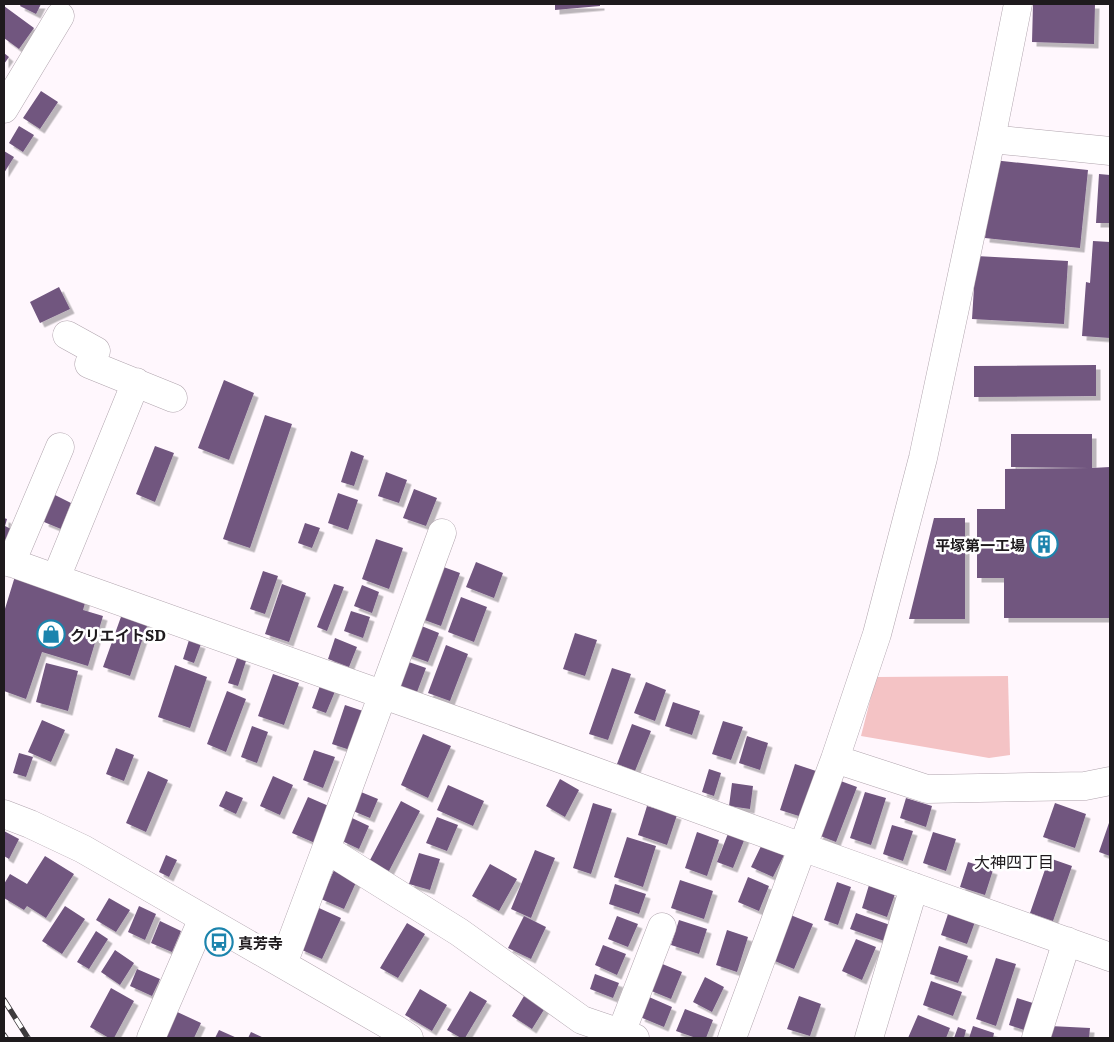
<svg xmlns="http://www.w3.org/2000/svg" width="1114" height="1042" viewBox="0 0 1114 1042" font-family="Literata,'Noto Sans JP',serif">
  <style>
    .green { fill: #f4c3c5 }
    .building { fill: #71567f; filter: url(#shadow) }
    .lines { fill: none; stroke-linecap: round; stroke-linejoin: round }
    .minor-casing { stroke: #b1a5ae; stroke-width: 29 }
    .minor { stroke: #fff; stroke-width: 28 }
    .rail-casing { stroke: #3e3a3d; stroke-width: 5.5 }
    .rail { stroke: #fff; stroke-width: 4; stroke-dasharray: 11; stroke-linecap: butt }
    .labels { text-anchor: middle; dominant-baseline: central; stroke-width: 5; stroke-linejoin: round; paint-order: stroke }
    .poi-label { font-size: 15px; font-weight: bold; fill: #1e1a1d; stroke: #fff; text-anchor: start }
    .neighbourhood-label { font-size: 16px; fill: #1e1a1d; stroke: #fff }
  </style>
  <defs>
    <filter id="shadow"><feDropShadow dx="4.5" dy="4.5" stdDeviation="0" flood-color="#0004"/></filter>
  </defs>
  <rect width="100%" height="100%" fill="#fff7fd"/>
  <!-- green -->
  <path class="green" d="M1008 676 1010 755 989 758 861 736 876 677Z"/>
  <!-- building -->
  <path class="building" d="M21 4H41L36 14 20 6Z
    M555 4H600V6L555 10Z
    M1033 4H1095L1094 44 1032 42Z
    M4 6 34 28 19 49 4 38Z
    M4 53 9 57 4 64Z
    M41 91 58 102 40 129 23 118Z
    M19 126 34 135 23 152 9 143Z
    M4 151 14 157 4 173Z
    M993 160 1088 170 1080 248 985 238Z
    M1099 174 1110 175V223H1096Z
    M1093 241 1110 242V338L1082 336 1086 282 1090 283Z
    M976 256 1068 261 1064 324 972 319Z
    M59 287 70 309 40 323 30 302Z
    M1096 365V396L974 397V366Z
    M224 380 254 393 229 460 198 448Z
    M265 415 292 424 250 548 223 539Z
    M1011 434H1092V468L1110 467V618H1004V578H977V509H1005V469L1089 468 1011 467Z
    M155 446 174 453 155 502 136 494Z
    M351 451 364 456 354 486 341 482Z
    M386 472 407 480 399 503 378 496Z
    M414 489 437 498 426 526 403 518Z
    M338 493 358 500 348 530 328 523Z
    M53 494 71 503 61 529 44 522Z
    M4 518 7 519 5 526 13 530 4 551Z
    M934 518H965V619H909Z
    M305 523 320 528 312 548 298 543Z
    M376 539 403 548 389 589 362 579Z
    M476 562 503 573 494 598 466 587Z
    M438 565 460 573 441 626 419 618Z
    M263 571 278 576 265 614 250 609Z
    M16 573 87 596 83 610 103 616 88 666 42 652 26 699 4 691V612Z
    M282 584 306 593 289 642 265 634Z
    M334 584 344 587 327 631 317 627Z
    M362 585 379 592 372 613 354 606Z
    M461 597 487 607 474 642 448 632Z
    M351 611 370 617 363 638 344 631Z
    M122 614 148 623 130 676 103 667Z
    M414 623 439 633 428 662 403 653Z
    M575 633 597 640 585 676 563 669Z
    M335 638 357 647 349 667 328 659Z
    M189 640 201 644 194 663 183 659Z
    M446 645 468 654 450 701 428 693Z
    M237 658 246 661 238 686 228 683Z
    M403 660 426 668 417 692 394 684Z
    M46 663 78 671 68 711 36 702Z
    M175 665 207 677 190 728 158 717Z
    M612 668 631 674 608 740 589 734Z
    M273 674 299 683 284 725 258 716Z
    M646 682 666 690 655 721 634 713Z
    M321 683 336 689 326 713 312 708Z
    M227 691 246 699 226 752 207 744Z
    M673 702 700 711 692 735 665 726Z
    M345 705 363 711 350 750 332 744Z
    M42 720 65 730 51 762 28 752Z
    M723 721 743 727 731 760 712 754Z
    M632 724 651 731 635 771 617 764Z
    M252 726 268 732 257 763 241 757Z
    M423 734 451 746 428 798 401 785Z
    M747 736 768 743 760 770 739 763Z
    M116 748 134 755 124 781 106 774Z
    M314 750 335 757 323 788 303 780Z
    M19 753 33 757 26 777 13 773Z
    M795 764 816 771 802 817 780 810Z
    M709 769 721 773 714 796 702 792Z
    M148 771 168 780 146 832 126 823Z
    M273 776 293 785 280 815 260 806Z
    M560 779 579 790 565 817 546 806Z
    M838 780 857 787 836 842 818 835Z
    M732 783 753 786 750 809 729 806Z
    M448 785 484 801 473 826 437 810Z
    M226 791 243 798 236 814 219 806Z
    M361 792 378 799 370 818 353 811Z
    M865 792 886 798 871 845 850 838Z
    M308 797 331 807 315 843 292 833Z
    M906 798 932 806 926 827 900 818Z
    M401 801 420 811 389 871 369 862Z
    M593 803 612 809 591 874 573 868Z
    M1055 803 1086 814 1075 848 1043 837Z
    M647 806 677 815 667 845 638 835Z
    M437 817 458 825 447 851 426 843Z
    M352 818 369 826 359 849 342 841Z
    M1110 820V856L1099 852Z
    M892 825 913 831 903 861 883 854Z
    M4 831 19 839 9 859 4 856Z
    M729 831 745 838 733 868 717 862Z
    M697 832 719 840 707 876 685 868Z
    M933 832 956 839 946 871 923 863Z
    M627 837 656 846 643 887 614 877Z
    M763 842 785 853 773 877 751 867Z
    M535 850 555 858 531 918 511 909Z
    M419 853 440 859 430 890 409 884Z
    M166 855 177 860 169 877 159 872Z
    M45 856 74 874 46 918 27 906 24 910 4 898V884L10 874 27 884Z
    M1049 858 1072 866 1053 921 1030 913Z
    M968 862 993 870 985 895 960 887Z
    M490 864 517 879 499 911 472 896Z
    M335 868 358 878 344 909 321 899Z
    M748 877 769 886 759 911 738 902Z
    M680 880 713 891 704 919 671 908Z
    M837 882 851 887 838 925 824 920Z
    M615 884 646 894 639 914 609 904Z
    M869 885 895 894 887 917 862 908Z
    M109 898 130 910 116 932 96 920Z
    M65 906 85 919 62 954 42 941Z
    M139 906 156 914 145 940 128 932Z
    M319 908 341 918 322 959 300 949Z
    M949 911 976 919 967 944 941 935Z
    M856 913 893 926 887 942 850 929Z
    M788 914 813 924 794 969 770 959Z
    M524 916 546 927 531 959 508 948Z
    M617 916 638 924 628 947 608 939Z
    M679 920 707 929 699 954 671 945Z
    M160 921 181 931 172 952 151 943Z
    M407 923 425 934 398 978 380 968Z
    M727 930 748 937 737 972 716 965Z
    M96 931 108 939 89 969 77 962Z
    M856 939 876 947 862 980 842 971Z
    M603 945 626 954 617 975 595 965Z
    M939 946 968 956 958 983 930 974Z
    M115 950 134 963 120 985 101 972Z
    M996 958 1016 964 996 1026 976 1019Z
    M660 963 682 972 671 999 649 990Z
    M137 969 160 979 152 996 130 986Z
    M595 974 619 983 613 998 590 989Z
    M705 977 724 987 712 1012 693 1002Z
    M931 981 962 992 953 1016 923 1005Z
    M111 988 134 1001 114 1038H109L90 1027Z
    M420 989 447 1005 432 1031 405 1015Z
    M470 991 487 1001 465 1038H461L447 1030Z
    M524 996 545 1008 532 1029 512 1016Z
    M799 996 821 1004 810 1036 787 1029Z
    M649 997 672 1007 664 1027 640 1017Z
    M1017 998 1036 1004 1027 1031 1009 1025Z
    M685 1009 713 1020 706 1038H696L676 1031Z
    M173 1010 201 1023 194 1038H162Z
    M918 1015 950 1028 946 1038H908Z
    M973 1026 994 1033 993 1038H969Z
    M1050 1026 1090 1028 1089 1038H1049Z
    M958 1027 966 1030 964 1038H954Z
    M219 1030 237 1038H215Z
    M251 1032 264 1038H248Z"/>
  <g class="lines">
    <!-- minor casing -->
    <g class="minor-casing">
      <path id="minor" d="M1018 4 991 139 1110 151
        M4 109 60 16
        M67 335 96 351 89 364 173 398
        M4 560 460 722 802 847 1110 957
        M11 563 60 447
        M56 578 136 382
        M835 759 877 634 923 458 991 139
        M4 814 30 824 83 849 397 1030 409 1038
        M326 849 442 533
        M283 964 326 849 459 932 582 1020 635 1038
        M621 1033 662 927
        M151 1038 203 918
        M732 1038 835 759 927 789 1085 786 1110 781
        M869 1038 914 887
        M1036 1038 1067 941"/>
    </g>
    <!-- minor -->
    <use href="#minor" class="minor"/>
    <!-- rail casing -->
    <g class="rail-casing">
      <path id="rail" d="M4 1000 28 1038
        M4 1035 6 1038"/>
    </g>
    <!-- rail -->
    <use href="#rail" class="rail"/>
  </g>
  <!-- icons -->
  <defs>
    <g id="building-ring" transform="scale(1.4375)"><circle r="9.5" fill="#fff" stroke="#1c84ad" stroke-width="1.5"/><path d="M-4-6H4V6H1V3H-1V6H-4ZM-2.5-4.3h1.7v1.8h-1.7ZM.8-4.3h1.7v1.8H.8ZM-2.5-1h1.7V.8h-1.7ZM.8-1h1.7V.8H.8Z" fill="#1c84ad"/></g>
    <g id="shop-ring" transform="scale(1.4375)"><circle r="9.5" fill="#fff" stroke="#1c84ad" stroke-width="1.5"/><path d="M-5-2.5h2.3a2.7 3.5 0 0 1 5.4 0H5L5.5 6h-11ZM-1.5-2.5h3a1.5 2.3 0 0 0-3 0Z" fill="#1c84ad"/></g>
    <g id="bus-ring" transform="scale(1.4375)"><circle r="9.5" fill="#fff" stroke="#1c84ad" stroke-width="1.5"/><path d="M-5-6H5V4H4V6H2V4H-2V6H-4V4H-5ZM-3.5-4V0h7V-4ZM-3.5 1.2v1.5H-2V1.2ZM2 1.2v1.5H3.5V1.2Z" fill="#1c84ad"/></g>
  </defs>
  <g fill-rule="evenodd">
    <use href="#building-ring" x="1044" y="544"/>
    <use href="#shop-ring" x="51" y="634"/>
    <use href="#bus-ring" x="219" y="942"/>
  </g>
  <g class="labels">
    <!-- poi labels -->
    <g class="poi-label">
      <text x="1025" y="544" text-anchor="end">平塚第一工場</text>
      <text x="70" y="634">クリエイトSD</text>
      <text x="238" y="942">真芳寺</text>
    </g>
    <!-- neighbourhood labels -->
    <g class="neighbourhood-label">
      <text x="1014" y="861">大神四丁目</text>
    </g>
  </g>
  <!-- border -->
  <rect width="1114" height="1042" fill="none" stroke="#1e1a1d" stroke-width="10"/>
</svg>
